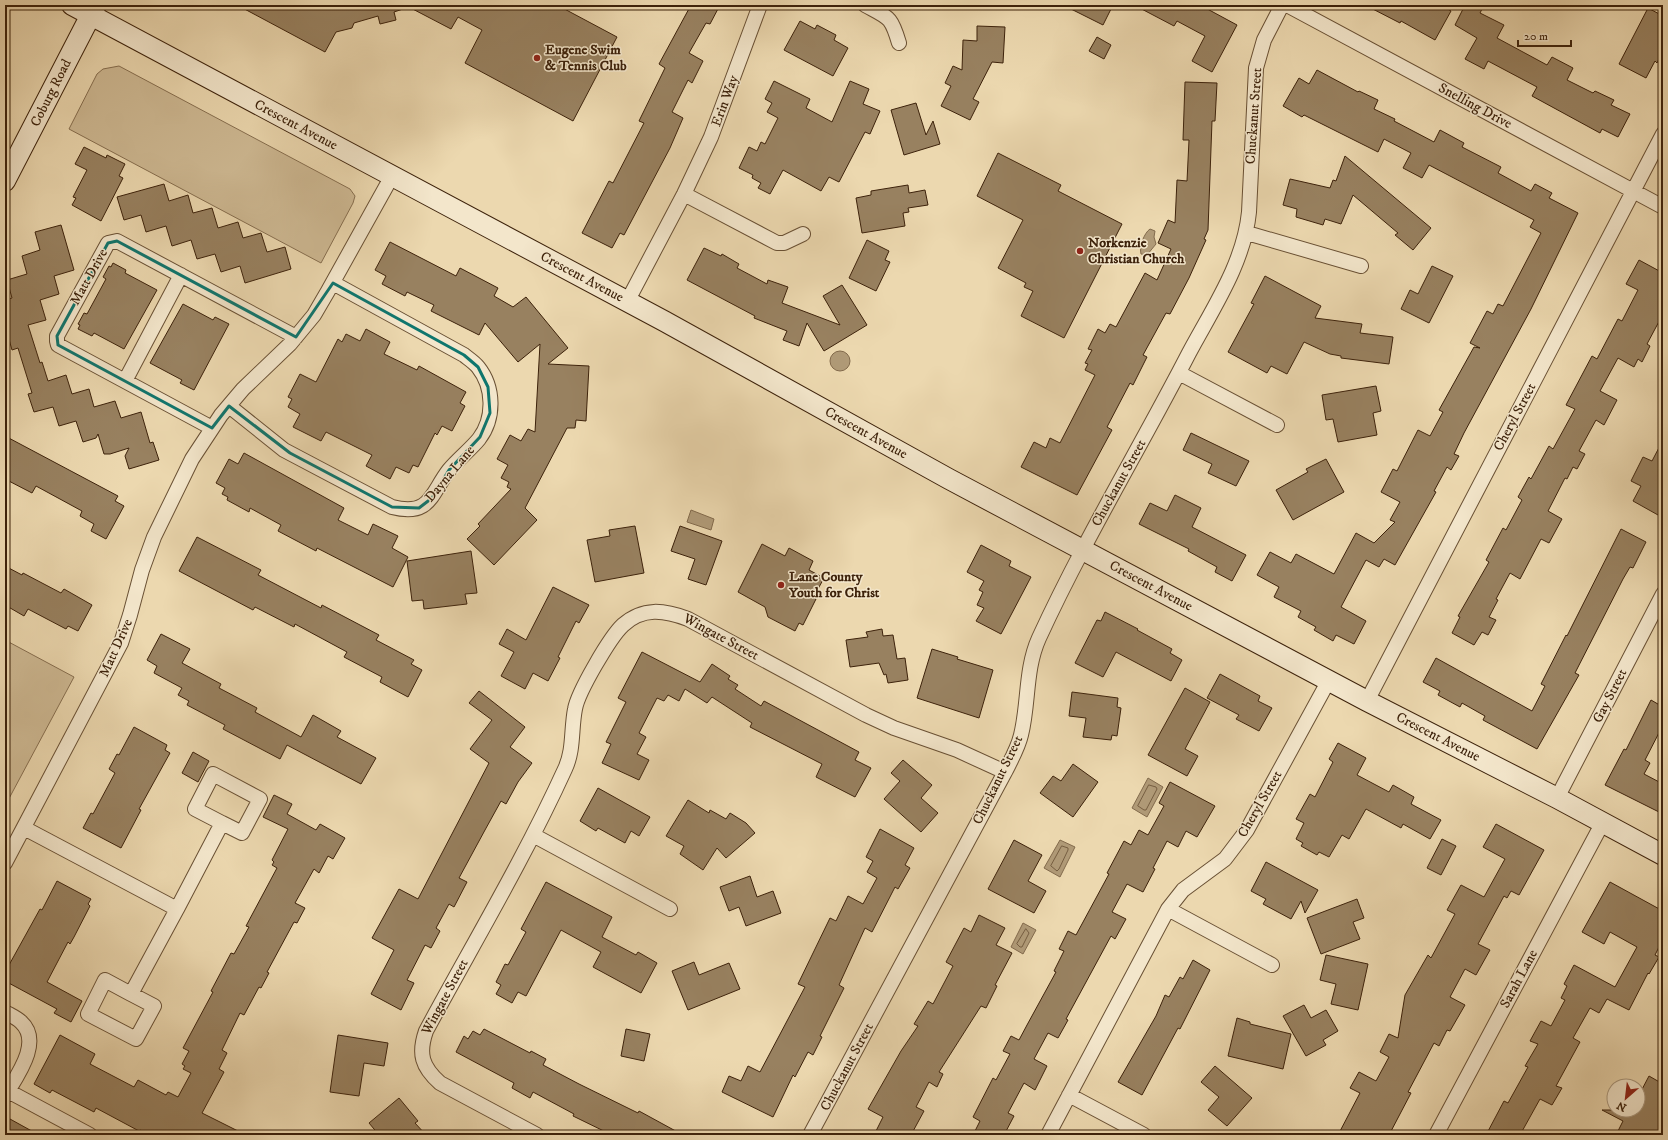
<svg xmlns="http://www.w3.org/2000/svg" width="1668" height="1140" viewBox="0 0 1668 1140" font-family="'IM FELL DW Pica',serif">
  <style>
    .green { fill: #ceb993; stroke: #866e4f }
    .water { fill: #b09a77; stroke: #826a4c }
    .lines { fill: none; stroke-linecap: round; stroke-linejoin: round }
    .shore { stroke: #765e41; stroke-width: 1 }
    .building { fill: #988160; stroke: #3d220b }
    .street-casing { stroke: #695034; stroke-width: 16 }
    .secondary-casing { stroke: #3d220b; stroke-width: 22 }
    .street { stroke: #f3e6cb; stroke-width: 14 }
    .secondary { stroke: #f3e6cb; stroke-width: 20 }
    .marked { fill: none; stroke: #0f766e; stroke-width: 3; stroke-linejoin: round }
    .poi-dot { fill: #8f2418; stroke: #f3e6cb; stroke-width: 1.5 }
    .labels { text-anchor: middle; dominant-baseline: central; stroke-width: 3; stroke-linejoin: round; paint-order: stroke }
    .poi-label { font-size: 14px; font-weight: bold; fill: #3d220b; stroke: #f3e6cb; text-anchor: start }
    .street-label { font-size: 14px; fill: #3d220b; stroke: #f3e6cb }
  </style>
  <rect width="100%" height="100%" fill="#ecd8af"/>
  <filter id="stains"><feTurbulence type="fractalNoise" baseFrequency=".005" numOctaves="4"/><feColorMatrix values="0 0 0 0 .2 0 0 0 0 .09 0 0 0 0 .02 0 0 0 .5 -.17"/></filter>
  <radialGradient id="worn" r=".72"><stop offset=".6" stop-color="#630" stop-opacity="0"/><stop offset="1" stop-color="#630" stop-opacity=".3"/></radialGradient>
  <!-- green -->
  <path class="green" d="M119 66 350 189 355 196 353 203 321 263 69 129 97 74 103 69Z
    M5 640 74 677 5 806Z"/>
  <!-- water -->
  <path class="water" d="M1150 229 1155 231 1154 237 1156 244 1147 255 1141 254C1139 247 1144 233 1150 229Z
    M830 361a10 10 0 1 1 20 0a10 10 0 1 1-20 0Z
    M691 510 714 519 711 530 687 522Z
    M1148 778 1163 787 1147 817 1132 808Z
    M1060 840 1075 847 1060 877 1044 868Z
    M1023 923 1036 930 1023 954 1011 947Z"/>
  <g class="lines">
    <!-- shore -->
    <path class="shore" d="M1149 785 1156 787 1157 789 1146 810H1144L1138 806Z
      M1062 846 1068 848V850L1059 869 1057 871 1051 866Z
      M1026 929 1029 933 1022 947H1020L1017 944Z"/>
  </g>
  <!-- building -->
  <path class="building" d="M237 5H402L403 9 394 12 396 20 380 24 378 16 354 23 352 28 336 32 325 52Z
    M405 5H557L617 37 573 121 465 63 482 30 458 17 451 29Z
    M691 5H720L710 24 706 23 689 53 703 61 692 83 688 80 672 112 683 118 670 148 624 235 620 233 612 248 582 233 609 181 613 183 644 123 639 121 665 68 659 64Z
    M1063 5H1113L1103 25Z
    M1134 5H1200L1237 25 1212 72 1192 61 1205 36 1177 21 1174 26Z
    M1365 5H1441L1451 11 1435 40 1401 21 1400 23Z
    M1465 5H1484L1480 13 1504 25 1497 38 1547 65 1552 57 1573 68 1567 80 1593 93 1595 91 1614 100 1611 105 1630 114 1618 137 1602 129 1600 133 1532 96 1537 87 1488 61 1484 69 1465 59 1477 38 1455 25Z
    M1648 8 1663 16V51L1657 63 1655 61 1646 78 1619 64Z
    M800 21 815 29 817 25 836 35 834 40 848 48 833 76 784 50Z
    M977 26 1005 27 1003 63 992 62 973 99 979 102 970 120 941 106 951 86 945 83 953 66 962 70 963 40 977 41Z
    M1097 37 1111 45 1104 59 1089 51Z
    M1317 70 1358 92 1359 91 1378 100 1374 109 1395 119 1394 121 1434 142 1440 130 1464 143 1462 147 1501 167 1498 173 1531 191 1535 184 1552 193 1549 198 1578 213 1531 309 1464 433 1454 454 1459 456 1451 470 1447 467 1434 491 1436 492 1395 565 1384 559 1379 567 1366 560 1341 607 1366 621 1354 644 1336 635 1333 641 1314 630 1316 627 1298 617 1301 611 1274 597 1279 587 1257 575 1270 552 1291 563 1296 554 1334 574 1356 533 1374 543 1395 522 1390 520 1400 502 1381 492 1393 469 1397 471 1418 430 1430 436 1443 412 1439 410 1474 347 1480 348 1470 343 1487 311 1493 314 1498 304 1503 306 1541 233 1530 227 1534 220 1429 165 1422 178 1403 168 1411 153 1384 139 1378 152 1304 115 1302 117 1283 106 1299 78 1309 84Z
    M774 81 810 99 806 108 832 122 850 81 869 89 863 104 880 111 870 134 865 132 839 182 829 177 821 191 783 170 770 194 758 188 761 183 752 178 753 175 739 168 749 147 757 151 761 142 765 144 778 118 767 112 772 103 765 99Z
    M1185 82 1217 83 1215 121H1212L1208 230 1204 239 1206 240 1189 278 1170 314 1166 313 1143 355 1147 357 1133 385 1130 383 1107 427 1112 430 1077 495 1021 467 1034 442 1046 448 1050 438 1060 443 1095 375 1085 370 1088 364 1085 363 1092 350 1088 349 1098 329 1105 333 1110 324 1116 327 1145 273 1157 280 1171 249 1158 243 1168 220 1175 223 1177 180 1187 181 1189 140H1183Z
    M916 103 926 135 933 121 940 144 904 155 891 110Z
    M84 147 106 158 107 155 125 164 119 176 123 178 101 221 72 205 76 198 73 197 87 170 75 164Z
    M998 153 1061 185 1058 191 1122 224 1064 338 1021 316 1033 291 1024 287 1026 283 998 268 1023 220 977 196Z
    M1345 156 1431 228 1413 250 1395 235 1398 233 1353 195 1341 224 1325 219 1323 225 1296 217 1297 209 1283 205 1290 179 1330 188 1333 180 1336 181Z
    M164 184 169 201 188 195 193 213 212 208 218 228 238 222 243 238 261 233 267 252 285 247 291 269 245 283 240 266 221 272 215 254 197 259 191 240 172 246 166 226 146 232 141 215 124 220 117 197Z
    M908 185 909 193 925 190 928 205 908 208 909 212 903 213 905 226 862 233 856 198 871 195V191Z
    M61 225 74 270 54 276 59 294 40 300 46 320 28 325 40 363 42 362 48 381 66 375 72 394 89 389 94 407 115 401 121 418 141 412 150 443 153 442 159 460 129 469 125 456 129 448 110 454H104L98 434 96 438 83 442 76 421 59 426 53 407 34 412 28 394 32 393 18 348 12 350 5 325V300L12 298 7 280 27 274 22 256 40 250 35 232Z
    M867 240 889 251 885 260 890 262 876 291 849 278Z
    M390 242 456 276 460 268 498 288 494 296 513 307 526 297 568 348 548 364 589 366 586 421 576 420 575 428H567L525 508 537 520 494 565 467 539 480 526 478 524 511 489 507 487 509 482 501 478 508 465 497 459 510 435 521 441 528 429 535 432 540 344 518 362 485 323 479 335 431 311 434 305 407 292 405 296 382 284 386 276 375 270Z
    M704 248 721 256 722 254 739 264 737 268 767 284 768 280 788 287 782 303 840 325 823 296 842 285 867 325 824 351 807 323 799 346 783 340 787 331 754 318 755 316 687 280Z
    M1639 260 1663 273V314L1647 344 1650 346 1642 362 1638 359 1634 367 1618 358 1600 391 1617 400 1604 425 1596 420 1579 451 1585 454 1577 469 1573 467 1567 479 1565 478 1548 511 1562 519 1549 543 1541 539 1520 579 1510 573 1496 599 1498 600 1489 617 1496 620 1488 635 1482 632 1474 645 1452 633 1460 617 1458 616 1489 562 1486 560 1503 528 1506 530 1522 500 1518 497 1529 477 1531 479 1549 446 1553 449 1575 409 1566 405 1592 356 1597 359 1618 319 1622 321 1638 290 1626 284Z
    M113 263 126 270 125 273 157 290 124 349 94 333 92 336 78 329 80 325 78 324 84 313 87 314 106 279 103 277 109 266 111 267Z
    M1432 266 1453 276 1429 323 1401 309 1410 290 1418 294Z
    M1265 276 1321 306 1315 318 1362 324 1360 333 1393 337 1389 364 1341 358V356L1330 354 1304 342 1287 374 1271 366 1267 373 1228 352 1254 304 1251 303Z
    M183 304 213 320 215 317 229 324 194 390 180 383 182 380 150 363Z
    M366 329 390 342 384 354 417 370 419 366 466 392 460 403 465 406 452 431 442 426 437 435 435 433 418 467 413 465 409 473 396 467 390 479 366 466 372 455 326 432 321 441 293 427 300 414 288 407 292 399 288 397 300 374 316 382 338 339 342 342 346 334 360 341Z
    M1376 386 1381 411 1373 413 1377 435 1338 442 1333 419 1326 420 1322 395Z
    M1191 433 1249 461 1236 486 1208 473 1212 464 1183 450Z
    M5 436 118 496 115 501 124 506 106 539 91 531 94 524 80 516 82 511 36 486 32 493 5 479Z
    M1663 440V507L1658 515 1633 501 1641 486 1631 481 1643 457 1652 461Z
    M244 453 344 508 338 520 368 535 373 524 398 536 392 548 408 557 393 587 317 548 316 551 278 531 281 525 250 508 249 512 227 500 228 497 222 494 225 488 216 483 229 459 238 464Z
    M1326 459 1344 492 1293 520 1276 490 1308 472 1306 469Z
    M1175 495 1201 508 1192 527 1246 555 1232 581 1215 572 1217 567 1188 551 1189 549 1139 524 1150 503 1167 511Z
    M635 526 644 573 595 582 587 540 610 536 609 530Z
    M680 526 722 541 706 585 688 579 695 559 671 551Z
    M1621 529 1646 542 1633 568 1630 567 1623 579 1575 673 1579 675 1537 749 1483 720 1485 716 1462 703 1460 707 1438 695 1440 691 1423 682 1436 658 1532 711 1545 686 1541 684 1566 635 1567 636Z
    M197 537 261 570 258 575 321 608 322 605 379 635 376 640 414 660 411 664 422 670 408 697 380 682 382 677 344 657 347 652 295 624 294 627 255 607 253 610 179 571Z
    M762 544 785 556 789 548 813 561 809 570 824 578 813 598 816 599 803 625 799 623 795 631 768 617 765 607 738 592Z
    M981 545 1011 561 1009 566 1031 577 1001 634 976 621 984 608 977 605 983 592 979 590 984 581 967 572Z
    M471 551 477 593 465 594 467 604 424 609 423 600 412 601 407 561Z
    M5 566 22 575 23 573 61 593 64 589 92 605 78 631 68 626 66 629 28 609 24 616 5 605Z
    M553 587 589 605 579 623 576 621 558 657 560 658 548 681 533 673 525 689 501 676 514 652 499 644 507 629 526 640Z
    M1105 612 1138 629 1137 630 1172 649 1170 653 1182 660 1171 681 1116 652 1103 677 1075 663 1097 620 1101 621Z
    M882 629 883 636 893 635 897 659 905 658 908 680 888 683 886 674 884 675 879 663 850 667 846 640 868 637 866 632Z
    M161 634 190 649 182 663 221 684 219 688 257 708 255 712 301 737 313 715 341 731 337 737 376 758 361 784 287 745 280 759 223 729 225 725 187 705 189 701 178 695 182 688 154 673 157 666 147 660Z
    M932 649 958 657 957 659 993 670 979 718 917 698Z
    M642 652 700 682 712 664 730 676 728 679 738 685 735 689 761 706 764 701 859 752 855 760 871 768 855 797 816 777 822 764 750 727 752 723 712 697 707 703 685 689 679 701 668 695 664 701 657 698 639 733 646 737 637 754 649 760 639 780 602 763 611 744 606 742 626 702 618 698Z
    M1220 674 1260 696 1258 701 1272 708 1259 731 1236 719 1239 715 1207 698Z
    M1185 688 1210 702 1185 749 1198 756 1187 776 1148 755Z
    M479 691 525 727 510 747 532 763 518 782 506 804 501 801 485 830 459 878 467 882 454 907 449 904 436 928 440 931 431 948 425 945 407 980 414 983 401 1010 371 994 394 950 372 938 399 889 418 899 489 763 470 749 492 720 469 703Z
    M1072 692 1118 698 1117 707 1121 708 1117 736 1112 735 1111 740 1083 737 1086 718 1069 716Z
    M1651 700 1663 707V725L1645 760 1650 763 1644 774 1663 784V814L1605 785 1624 749 1626 750Z
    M134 727 167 745 165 750 170 753 139 809 141 810 121 848 83 828 91 813 93 814 115 773 109 769 117 754 119 755Z
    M1338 743 1366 758 1357 775 1389 792 1393 785 1414 797 1411 804 1441 820 1430 839 1403 824 1401 828 1366 809 1349 839 1342 835 1329 857 1319 852 1317 855 1301 846 1303 843 1296 839 1304 823 1296 819 1310 794 1315 797 1333 762 1329 759Z
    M193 752 209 761 198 782 182 773Z
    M903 760 932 785 921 798 938 813 921 832 884 799 900 781 891 773Z
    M1073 764 1098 782 1073 817 1040 793 1053 776 1061 781Z
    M1170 782 1215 806 1197 837 1186 831 1178 847 1167 841 1153 868 1155 869 1143 892 1127 884 1112 912 1126 919 1115 939 1111 936 1066 1019 1068 1020 1058 1038 1048 1033 1034 1059 1047 1066 1035 1090 1024 1083 1008 1113 1014 1116 1004 1135H973L980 1121 973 1117 993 1078 996 1080 1010 1054 1003 1051 1011 1036 1019 1040 1027 1025 1056 972 1054 971 1064 951 1059 949 1068 931 1076 935 1109 874 1107 873 1124 841 1131 845 1139 830 1148 835 1164 806 1159 803Z
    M598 788 650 817 639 836 631 831 625 843 598 828 596 831 580 821Z
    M274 795 292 804 287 814 316 830 320 824 345 838 333 859 328 856 319 873 314 869 295 903 305 908 297 923 294 922 267 972 269 973 261 988 259 987 244 1015 240 1013 222 1050 227 1053 219 1069 224 1072 202 1113 246 1135H149L140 1130 139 1131 96 1108 94 1112 52 1090 50 1093 34 1084 60 1035 95 1054 90 1064 134 1087 138 1080 166 1095 168 1092 178 1097 191 1073 183 1069 185 1066 182 1064 189 1051 183 1048 213 992 211 991 231 953 234 954 249 927 246 926 277 868 272 865 274 862 272 860 288 829 263 817Z
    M688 800 709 813 710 810 726 819 730 813 746 823 755 833 726 858 717 848 703 870 680 854 684 846 666 836Z
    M1496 824 1544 850 1519 895 1511 891 1507 898 1504 896 1478 944 1490 950 1476 975 1465 969 1450 997 1465 1005 1450 1031 1447 1030 1439 1046 1434 1043 1408 1092 1411 1093 1389 1135H1338L1360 1093 1350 1088 1359 1072 1376 1081 1389 1057 1380 1052 1389 1034 1398 1038 1405 995 1428 955 1431 958 1455 914 1447 910 1461 885 1484 897 1505 859 1483 847Z
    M880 829 914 848 905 865 910 868 898 889 895 887 872 932 865 928 839 985 844 988 820 1036 822 1037 813 1055 808 1052 795 1077 793 1075 773 1117 722 1092 729 1076 741 1081 748 1066 760 1072 805 987 798 984 830 918 836 921 848 896 863 904 877 878 867 872 873 861 866 857Z
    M1442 839 1456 846 1441 875 1427 868Z
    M1014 840 1042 855 1028 881 1046 891 1034 913 988 889Z
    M1266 862 1318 890 1305 913 1301 901 1291 919 1263 904 1266 899 1251 891Z
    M750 876 757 897 773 891 781 913 746 926 739 907 729 911 720 887Z
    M57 881 91 899 88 904 90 906 74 937 70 944 68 942 47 982 82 1001 71 1022 54 1013 57 1009 5 981V962L9 965 40 909 42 910Z
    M546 882 612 917 602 937 636 955 638 952 657 963 641 993 593 967 601 952 561 930 526 996 518 992 512 1003 496 994 501 985 496 982 505 964 508 965 526 932 521 929Z
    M1610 882 1663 911V939L1655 955 1659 957 1649 974 1648 973 1629 1010 1607 999 1599 1013 1590 1008 1573 1038 1580 1042 1556 1086 1562 1088 1552 1105 1540 1099 1520 1135H1486L1504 1101 1508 1103 1528 1067 1525 1066 1538 1044 1530 1041 1541 1021 1551 1026 1565 1000 1561 998 1567 986 1564 984 1574 965 1615 987 1637 947 1610 932 1604 944 1582 932Z
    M1357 899 1364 918 1353 922 1360 939 1321 954 1307 918Z
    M979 915 1005 928 996 945 1012 953 995 985 997 986 986 1008 981 1006 939 1072 943 1074 937 1087 929 1082 916 1107 924 1111 911 1135H874L883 1117 868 1109 901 1051 918 1026 914 1024 928 1001 933 1004 953 966 946 962 964 928 971 932Z
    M1326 955 1368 964 1358 1010 1331 1004 1336 984 1320 980Z
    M1193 960 1210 970 1180 1029 1178 1028 1142 1095 1118 1082 1156 1016 1165 995 1169 997 1180 977 1183 979Z
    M694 962 699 975 729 963 740 989 688 1010 672 971Z
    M1304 1005 1311 1018 1326 1010 1338 1031 1323 1040 1326 1045 1306 1056 1283 1016Z
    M1237 1018 1250 1022V1024L1291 1034 1283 1069 1228 1056Z
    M484 1029 530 1053 531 1051 546 1059 543 1065 579 1084 638 1113 639 1111 683 1135H612L573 1116 574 1114 533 1092 530 1098 512 1088 514 1083 456 1052 464 1036 468 1039 473 1031 480 1035Z
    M626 1029 650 1034 644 1061 621 1056Z
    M338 1035 388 1043 384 1066 364 1063 359 1096 330 1092Z
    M1215 1066 1252 1098 1227 1126 1208 1110 1219 1097 1201 1082Z
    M1649 1076 1663 1084V1121L1656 1135H1616L1623 1121 1602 1110H1638V1097Z
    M399 1098 418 1121 415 1123 426 1135H379L369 1123Z
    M10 1119 39 1135H5V1128Z"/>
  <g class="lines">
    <!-- street casing -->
    <g class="street-casing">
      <path id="street" d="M865 5C889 18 891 16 899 43
        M1287 5 1663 207
        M684 194 777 243H784L803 234
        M1247 233 1361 266
        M627 302 684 194 711 137 760 5
        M1179 373 1277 425
        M125 381 181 275
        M229 406 284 450 392 507C431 517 431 493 449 470 458 459 470 450 479 439 495 418 494 387 478 367 474 362 469 359 464 355L333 283
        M212 428 58 345 57 341V336L108 243 117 241 296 337
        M1367 701 1663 134
        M1557 798 1663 594
        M24 828 177 909 131 994 105 980 88 1014 136 1039 154 1006 131 994
        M533 835 670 909
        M5 863 121 643 130 615 142 570 154 537 192 459 221 415 243 389 290 344 314 315 328 291 392 176
        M177 909 222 823 242 833 260 799 213 774 195 809 222 823
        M1168 909 1272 965
        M5 1012C10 1015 17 1018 21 1022 43 1042 16 1077 5 1096
        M8 1091 90 1135
        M1069 1095 1144 1135
        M537 1135 440 1083C422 1067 418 1054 426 1031 473 944 524 859 565 769 574 750 571 729 575 709 578 692 610 637 623 625 643 607 664 610 688 619L866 715 894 728 957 750 1005 772
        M810 1135 1005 772C1011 760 1018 748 1021 735 1029 703 1025 669 1039 638 1084 540 1140 448 1189 353 1213 308 1244 263 1249 212L1256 68 1264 40 1282 5
        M1048 1135 1168 909 1183 890 1225 859 1247 830 1329 680
        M1436 1135 1603 822"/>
    </g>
    <!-- secondary casing -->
    <g class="secondary-casing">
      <path id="secondary" d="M72 5 664 321 949 479 1367 701 1557 798 1663 855
        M5 181 96 5"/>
    </g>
    <!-- street -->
    <use href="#street" class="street"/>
    <!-- secondary -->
    <use href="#secondary" class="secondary"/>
  </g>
  <!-- marked area -->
  <path class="marked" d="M117 241 296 337 333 283 464 355 478 367 488 387 490 413 480 437 449 470 432 498 419 508 392 507 290 453 229 406 212 428 58 345 57 336 108 243Z"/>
  <!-- markers -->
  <g class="poi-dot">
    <circle cx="537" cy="58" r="4"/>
    <circle cx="1080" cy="251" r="4"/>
    <circle cx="781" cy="585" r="4"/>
  </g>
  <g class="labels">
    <!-- poi labels -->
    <g class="poi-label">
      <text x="545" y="50">Eugene Swim<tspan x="545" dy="16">&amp; Tennis Club</tspan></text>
      <text x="1088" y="243">Norkenzie<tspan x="1088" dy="16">Christian Church</tspan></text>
      <text x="789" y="577">Lane County<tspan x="789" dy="16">Youth for Christ</tspan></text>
    </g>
    <!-- street labels -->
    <g class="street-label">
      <text transform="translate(51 93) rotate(-63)">Coburg Road</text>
      <text transform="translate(725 101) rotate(-70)">Erin Way</text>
      <text transform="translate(1475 106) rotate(28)">Snelling Drive</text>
      <text transform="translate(1254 116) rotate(-86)">Chuckanut Street</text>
      <text transform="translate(296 125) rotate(28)">Crescent Avenue</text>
      <text transform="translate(89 277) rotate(-61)">Matt Drive</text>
      <text transform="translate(582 277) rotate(28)">Crescent Avenue</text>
      <text transform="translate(1515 417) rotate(-62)">Cheryl Street</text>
      <text transform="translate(866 433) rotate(29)">Crescent Avenue</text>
      <text transform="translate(450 474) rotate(-50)">Dayna Lane</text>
      <text transform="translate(1119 483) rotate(-61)">Chuckanut Street</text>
      <text transform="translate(1151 586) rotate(28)">Crescent Avenue</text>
      <text transform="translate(721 637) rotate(28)">Wingate Street</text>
      <text transform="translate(116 648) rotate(-66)">Matt Drive</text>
      <text transform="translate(1610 696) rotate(-63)">Gay Street</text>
      <text transform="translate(1438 737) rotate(27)">Crescent Avenue</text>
      <text transform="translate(998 780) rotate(-64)">Chuckanut Street</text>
      <text transform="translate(1260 804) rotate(-60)">Cheryl Street</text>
      <text transform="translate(1519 979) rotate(-62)">Sarah Lane</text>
      <text transform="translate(445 997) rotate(-62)">Wingate Street</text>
      <text transform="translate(847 1067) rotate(-62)">Chuckanut Street</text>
    </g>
  </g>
  <!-- margin -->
  <rect width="1668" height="1140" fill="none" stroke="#ecd8af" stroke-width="20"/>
  <rect x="6" y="6" width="1656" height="1128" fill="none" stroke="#3d220b" stroke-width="2"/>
  <rect x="10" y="10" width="1648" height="1120" fill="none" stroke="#3d220b"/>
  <!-- north arrow -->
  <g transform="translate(1626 1098) rotate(208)"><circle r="19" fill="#f3e6cb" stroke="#aa987e"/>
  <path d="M0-3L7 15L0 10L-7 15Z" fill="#8f2418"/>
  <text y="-6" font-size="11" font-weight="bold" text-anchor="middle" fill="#3d220b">N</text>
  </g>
  <!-- scale -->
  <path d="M1518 40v6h53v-6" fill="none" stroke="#3d220b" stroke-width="2"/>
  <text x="1524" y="40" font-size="12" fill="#3d220b" stroke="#f3e6cb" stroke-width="3" paint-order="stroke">20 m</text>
  <rect width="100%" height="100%" filter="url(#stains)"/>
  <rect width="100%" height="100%" fill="url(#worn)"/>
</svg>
